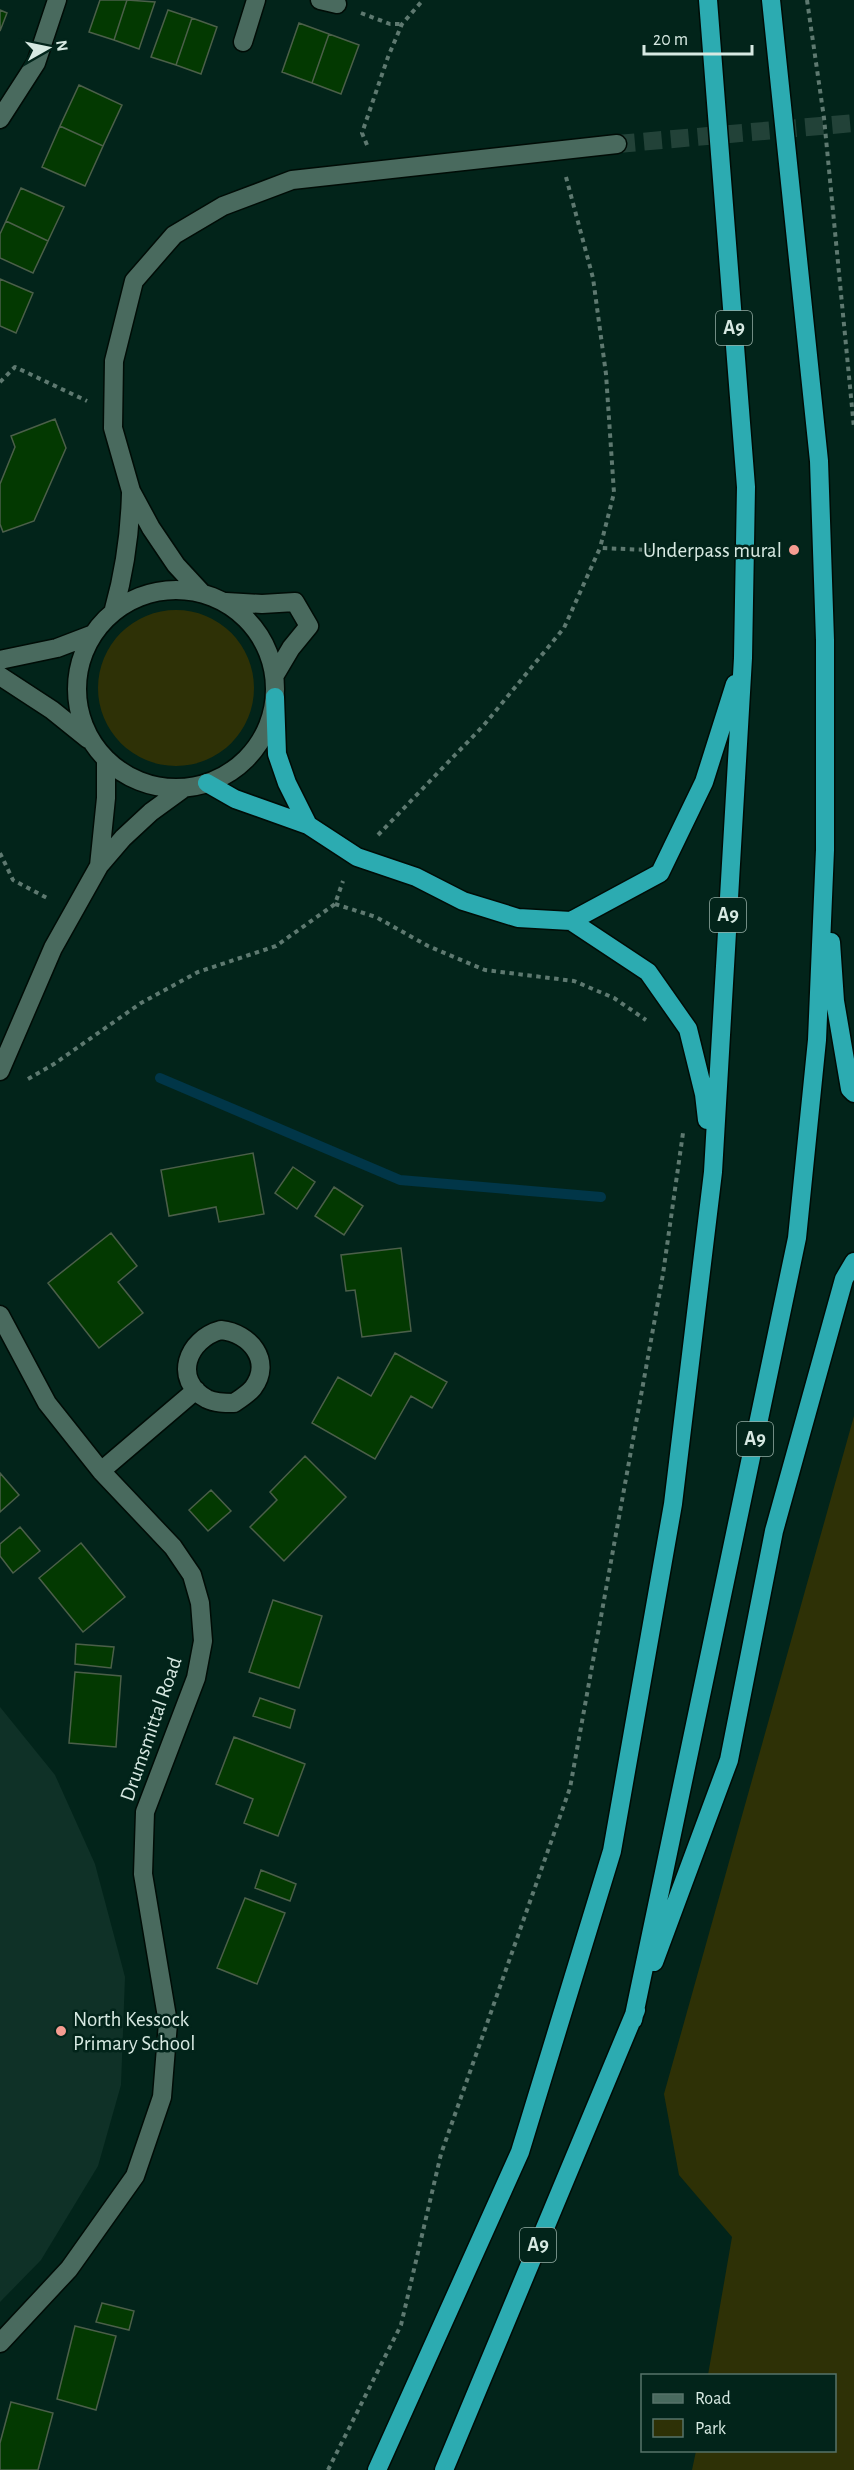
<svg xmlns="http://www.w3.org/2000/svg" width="854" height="2470" viewBox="0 0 854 2470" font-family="'Alegreya Sans',sans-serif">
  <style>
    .built { fill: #0f3127 }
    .green { fill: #2e3106 }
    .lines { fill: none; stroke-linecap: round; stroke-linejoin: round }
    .stream { stroke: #013648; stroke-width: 10 }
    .building { fill: #033901; stroke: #4b5f49; stroke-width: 1.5 }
    .minor-tunnel { stroke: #224238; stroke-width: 18; stroke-dasharray: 18 9; stroke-linecap: butt }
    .minor-casing { stroke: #000c06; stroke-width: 21 }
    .highway-casing { stroke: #000c06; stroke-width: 21 }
    .path { stroke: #5e7970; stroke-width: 4; stroke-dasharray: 4.5 4.5; stroke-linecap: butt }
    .minor { stroke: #496a5e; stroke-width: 18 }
    .highway { stroke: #2cabb1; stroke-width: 18 }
    .poi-dot { fill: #f59c91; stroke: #02241a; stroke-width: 2 }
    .labels { text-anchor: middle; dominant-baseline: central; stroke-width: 5; stroke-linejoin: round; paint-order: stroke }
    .shield { fill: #02241a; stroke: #97aea6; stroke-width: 1.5 }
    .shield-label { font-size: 20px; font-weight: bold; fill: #d7e9e2 }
    .poi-label { font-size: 21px; fill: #d7e9e2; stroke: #02241a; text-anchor: end }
    .street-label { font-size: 21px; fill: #d7e9e2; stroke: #02241a }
  </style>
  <rect width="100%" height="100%" fill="#02241a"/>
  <!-- built -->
  <path class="built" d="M0 1707 55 1775 95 1864 125 1977 121 2085 98 2166 41 2260 0 2302Z"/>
  <!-- green -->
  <path class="green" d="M98 688a78 78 0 1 1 156 0a78 78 0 1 1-156 0Z
    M854 1416V2470H692L696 2451 834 2450V2376L708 2375 732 2237 679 2175 664 2094Z"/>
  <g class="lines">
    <!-- stream -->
    <path class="stream" d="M160 1078 400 1180 601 1197"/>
  </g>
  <!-- building -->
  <path class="building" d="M100 0H127L114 40 89 32Z
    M127 0 155 2 139 49 114 40Z
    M0 10 7 13 0 31Z
    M168 10 192 18 176 65 151 57Z
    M192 18 217 27 201 74 176 65Z
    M299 23 329 34 312 83 282 72Z
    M329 34 359 45 341 94 312 83Z
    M79 85 122 105 103 146 60 126Z
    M60 126 103 146 85 186 42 167Z
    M21 188 64 207 48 241 6 221Z
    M6 221 48 241 33 273 0 258V234Z
    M0 279 33 293 16 333 0 326Z
    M55 419 66 448 34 521 3 532 0 524V484L15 447 11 436Z
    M253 1153 264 1214 219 1222 216 1207 169 1216 161 1170Z
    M293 1167 315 1182 297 1209 275 1193Z
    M334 1187 363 1206 344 1235 315 1216Z
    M111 1233 137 1266 118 1282 143 1313 99 1348 48 1283Z
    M401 1248 411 1331 362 1337 355 1290 346 1291 341 1255Z
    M395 1353 447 1382 432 1408 411 1396 375 1459 312 1423 338 1377 371 1396Z
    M305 1456 346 1497 284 1561 250 1527 277 1500 270 1492Z
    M0 1473 19 1495 0 1512Z
    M211 1490 231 1511 208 1531 189 1510Z
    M20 1527 40 1551 13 1573 0 1556V1544Z
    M81 1543 125 1597 83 1632 39 1578Z
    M273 1600 322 1616 299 1688 249 1672Z
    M76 1644 114 1647 111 1668 75 1664Z
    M75 1672 121 1676 116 1747 69 1743Z
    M260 1698 295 1710 290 1728 253 1716Z
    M234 1737 305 1764 278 1836 244 1823 253 1799 216 1784Z
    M261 1870 296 1884 290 1901 255 1888Z
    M245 1898 285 1913 257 1984 217 1968Z
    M102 2303 134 2311 129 2330 96 2322Z
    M75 2326 116 2336 96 2410 57 2399Z
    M11 2402 53 2413 38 2470H0V2443Z"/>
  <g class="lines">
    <!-- minor-tunnel -->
    <path class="minor-tunnel" d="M617 144 854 123"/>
    <!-- minor casing -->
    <g class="minor-casing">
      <path id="minor" d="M320 0 337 4
        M243 42 256 0
        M0 119 36 63 57 0
        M77 689a99 99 0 1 1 198 0a99 99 0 1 1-198 0Z
        M201 592 176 565 151 528 131 491 113 428 114 361 134 281 174 235 223 206 292 180 617 144
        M226 602 262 604 295 602 309 626 291 648 275 675
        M114 609C125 570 130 533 131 493
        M0 660 57 648 91 635
        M0 676 52 710 88 739
        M99 866 106 798V761
        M0 1071 53 948 99 866 123 838 151 812 184 788
        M0 1315 47 1403 101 1471 173 1547 192 1575 200 1603 203 1641 196 1678 145 1812 143 1874 168 2023 162 2097 135 2176 69 2269 0 2343
        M221 1330C250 1333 273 1361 253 1388 248 1394 240 1399 234 1403 225 1403 215 1403 207 1399 172 1380 187 1339 221 1330Z
        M101 1471 196 1390"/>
    </g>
    <!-- highway casing -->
    <g class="highway-casing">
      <path id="highway" d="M275 697 277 754 287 783 308 825
        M207 783 235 799 308 825 357 857 416 877 463 901 518 918 571 921 648 972 688 1029 704 1094 707 1120
        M571 921 660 873 704 782 735 684
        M831 942 835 1001 850 1089 854 1093
        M654 1962 729 1760 774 1531 844 1279 854 1262
        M633 2020 797 1238 817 1040 825 850V640L819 461 771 0
        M377 2470 520 2152 612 1851 673 1504 713 1172 743 658 746 487 708 0
        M444 2470 636 2010"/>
    </g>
    <!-- path -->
    <path class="path" d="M807 0 824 118 854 428
      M361 13 390 24H402
      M367 145 362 133 388 57 402 24 423 0
      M566 177 593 278 606 374 614 493 600 548
      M0 382 15 367 87 401
      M378 835 484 725 564 628 600 548 674 551
      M0 853 13 880 49 899
      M335 904 376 917 428 946 485 970 574 981 614 998 646 1020
      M28 1079 54 1064 141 1003 198 972 276 946 335 904 343 881
      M328 2470 401 2325 441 2154 570 1788 663 1274 683 1133"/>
    <!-- minor -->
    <use href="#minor" class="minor"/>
    <!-- highway -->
    <use href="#highway" class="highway"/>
  </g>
  <!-- markers -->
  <g class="poi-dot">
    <circle cx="794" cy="550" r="6"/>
    <circle cx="61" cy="2031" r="6"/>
  </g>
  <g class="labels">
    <!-- shield labels -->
    <g class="shield">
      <rect x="716" y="311" width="36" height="34" rx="4.5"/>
      <rect x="710" y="898" width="36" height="34" rx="4.5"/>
      <rect x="737" y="1422" width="36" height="34" rx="4.5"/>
      <rect x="520" y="2228" width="36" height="34" rx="4.5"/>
    </g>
    <g class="shield-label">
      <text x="734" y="328">A9</text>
      <text x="728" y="915">A9</text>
      <text x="755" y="1439">A9</text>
      <text x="538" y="2245">A9</text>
    </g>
    <!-- poi labels -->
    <g class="poi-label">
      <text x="782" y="550">Underpass mural</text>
      <text x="73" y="2019" text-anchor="start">North Kessock<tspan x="73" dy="24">Primary School</tspan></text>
    </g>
    <!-- street labels -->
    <g class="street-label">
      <text transform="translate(151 1729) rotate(-71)">Drumsmittal Road</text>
    </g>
  </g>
  <!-- legend -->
  <rect x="641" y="2374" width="195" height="78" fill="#02241a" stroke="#57736a" stroke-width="1.5"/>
  <rect x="653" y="2394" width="30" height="9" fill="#496a5e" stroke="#57736a" stroke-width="1.5"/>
  <text x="695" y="2404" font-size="18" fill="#d7e9e2">Road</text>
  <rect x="653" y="2419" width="30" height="18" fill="#2e3106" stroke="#57736a" stroke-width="1.5"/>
  <text x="695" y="2434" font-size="18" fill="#d7e9e2">Park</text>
  <!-- north arrow -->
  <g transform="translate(48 48) rotate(81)" stroke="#02241a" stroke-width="4.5" paint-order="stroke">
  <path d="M0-4.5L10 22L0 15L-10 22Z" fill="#d7e9e2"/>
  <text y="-9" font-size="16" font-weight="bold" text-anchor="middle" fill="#d7e9e2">N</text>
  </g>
  <!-- scale -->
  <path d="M644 45v9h108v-9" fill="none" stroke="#d7e9e2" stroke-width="3"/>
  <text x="653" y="45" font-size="18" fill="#d7e9e2" stroke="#02241a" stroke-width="4.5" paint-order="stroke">20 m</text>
</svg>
